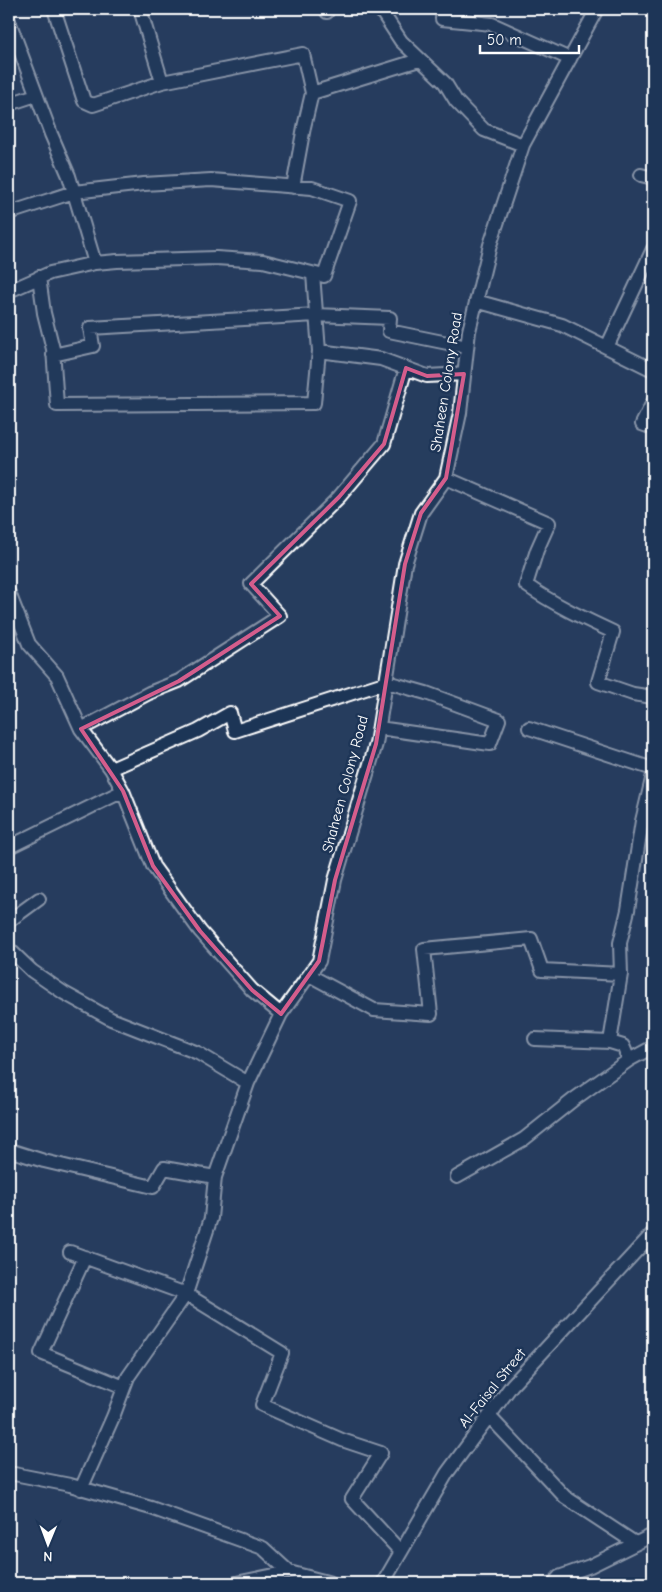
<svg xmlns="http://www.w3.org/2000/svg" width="662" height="1592" viewBox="0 0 662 1592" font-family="'Comic Neue',sans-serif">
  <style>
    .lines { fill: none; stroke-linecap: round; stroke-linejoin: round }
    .street-casing { stroke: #fff; stroke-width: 16 }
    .street { stroke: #1d3557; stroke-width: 12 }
    .marked { fill: none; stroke: #d45d8c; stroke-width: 4; stroke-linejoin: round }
    .labels { text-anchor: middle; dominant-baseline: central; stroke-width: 5; stroke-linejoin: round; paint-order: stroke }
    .street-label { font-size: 15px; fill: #fff; stroke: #1d3557 }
  </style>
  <rect width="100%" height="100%" fill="#263d5e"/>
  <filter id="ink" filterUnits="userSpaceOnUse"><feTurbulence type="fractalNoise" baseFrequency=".02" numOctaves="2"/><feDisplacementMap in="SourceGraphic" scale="10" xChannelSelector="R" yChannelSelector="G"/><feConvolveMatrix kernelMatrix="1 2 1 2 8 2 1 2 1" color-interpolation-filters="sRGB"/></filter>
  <g filter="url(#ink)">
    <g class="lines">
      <!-- street casing -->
      <g class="street-casing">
        <path id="street" d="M54 9 84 101 93 105 162 82 303 54 312 93 304 127 293 187
          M140 9 162 82
          M327 9V12
          M380 9 401 41 445 83 456 101 484 130 523 145
          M443 9 442 19 492 24 570 59
          M9 21 51 134 69 176 95 263
          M312 93 419 60
          M9 104 36 95
          M641 175 653 178
          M9 213 74 192 144 184 211 180 312 188 350 201 324 276 263 261 216 258 117 261 95 263 50 273 9 291
          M313 274 319 351
          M39 277 44 313 53 349 57 405 314 403 319 351 381 359 427 376 464 374
          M476 301 562 325 653 370
          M607 347 653 249
          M53 355 93 346 90 328 316 315 390 318 389 331 467 347
          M653 402 642 424 653 428
          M446 478 549 523 537 550 526 585C553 604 583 618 613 632L598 682 633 694 653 697
          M9 593 29 644 57 676 81 729 111 769 123 791 153 866 200 931 252 990 281 1014
          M529 728 653 769
          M81 729 149 693 179 681 280 616 251 584 339 497 384 444 406 368
          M111 769 198 731 230 713 235 731 387 682 426 693 499 720 490 744 379 728
          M9 847 123 791
          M9 921 39 899
          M9 949 32 971 64 993 111 1019 198 1053 248 1083
          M621 974 610 1042 623 1046 629 1060
          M309 975 374 1010 431 1014 424 949 531 939 542 970 621 974 620 943 628 910 642 821 653 775
          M535 1039 610 1042
          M9 1150 44 1161 153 1187 164 1168 215 1177
          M457 1177 524 1139 573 1100 629 1060 653 1047
          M70 1252 186 1294 282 1353 262 1405 342 1440 381 1453 352 1499 401 1552
          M85 1257 41 1353 124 1387
          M489 1416 565 1497 635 1543
          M9 1473 70 1485 151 1508 263 1548 289 1572
          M81 1489 113 1417 128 1377 186 1294 211 1218 215 1177 248 1083 281 1014 319 961 335 880 376 744 405 564 421 513 446 478 460 413 469 331 490 245 523 145 597 9
          M236 1583 289 1572 331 1583
          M383 1583 447 1473 512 1385 653 1233
          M554 1583 559 1577 590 1566 653 1535"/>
      </g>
      <!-- street -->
      <use href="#street" class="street"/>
    </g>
  </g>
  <!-- marked area -->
  <path d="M0 0H662V1592H0ZM406 368 427 376 464 374 446 478 421 513 405 564 376 744 335 880 319 961 281 1014 252 990 200 931 153 866 123 791 81 729 179 681 280 616 251 584 339 497 384 444Z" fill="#263d5e" fill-opacity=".55" fill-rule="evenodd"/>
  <path class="marked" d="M406 368 427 376 464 374 446 478 421 513 405 564 376 744 335 880 319 961 281 1014 252 990 200 931 153 866 123 791 81 729 179 681 280 616 251 584 339 497 384 444Z"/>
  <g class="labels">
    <!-- street labels -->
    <g class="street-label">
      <text transform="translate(446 382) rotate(-81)">Shaheen Colony Road</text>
      <text transform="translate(345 784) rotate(-75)">Shaheen Colony Road</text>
      <text transform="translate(492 1388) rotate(-51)">Al-Faisal Street</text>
    </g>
  </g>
  <!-- margin -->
  <rect width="662" height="1592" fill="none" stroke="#1d3557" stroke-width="30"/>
  <rect x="15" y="15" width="632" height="1562" fill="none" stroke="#fff" stroke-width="2" filter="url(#ink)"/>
  <!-- north arrow -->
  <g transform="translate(48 1544) rotate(181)" stroke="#1d3557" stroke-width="4" paint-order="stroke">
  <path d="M0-4L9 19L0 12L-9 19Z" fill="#ffffff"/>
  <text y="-8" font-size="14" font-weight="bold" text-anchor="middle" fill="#ffffff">N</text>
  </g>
  <!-- scale -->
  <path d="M480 45v8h99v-8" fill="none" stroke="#ffffff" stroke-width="2.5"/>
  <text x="487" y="45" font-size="15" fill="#ffffff" stroke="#1d3557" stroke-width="4" paint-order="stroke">50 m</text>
</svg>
